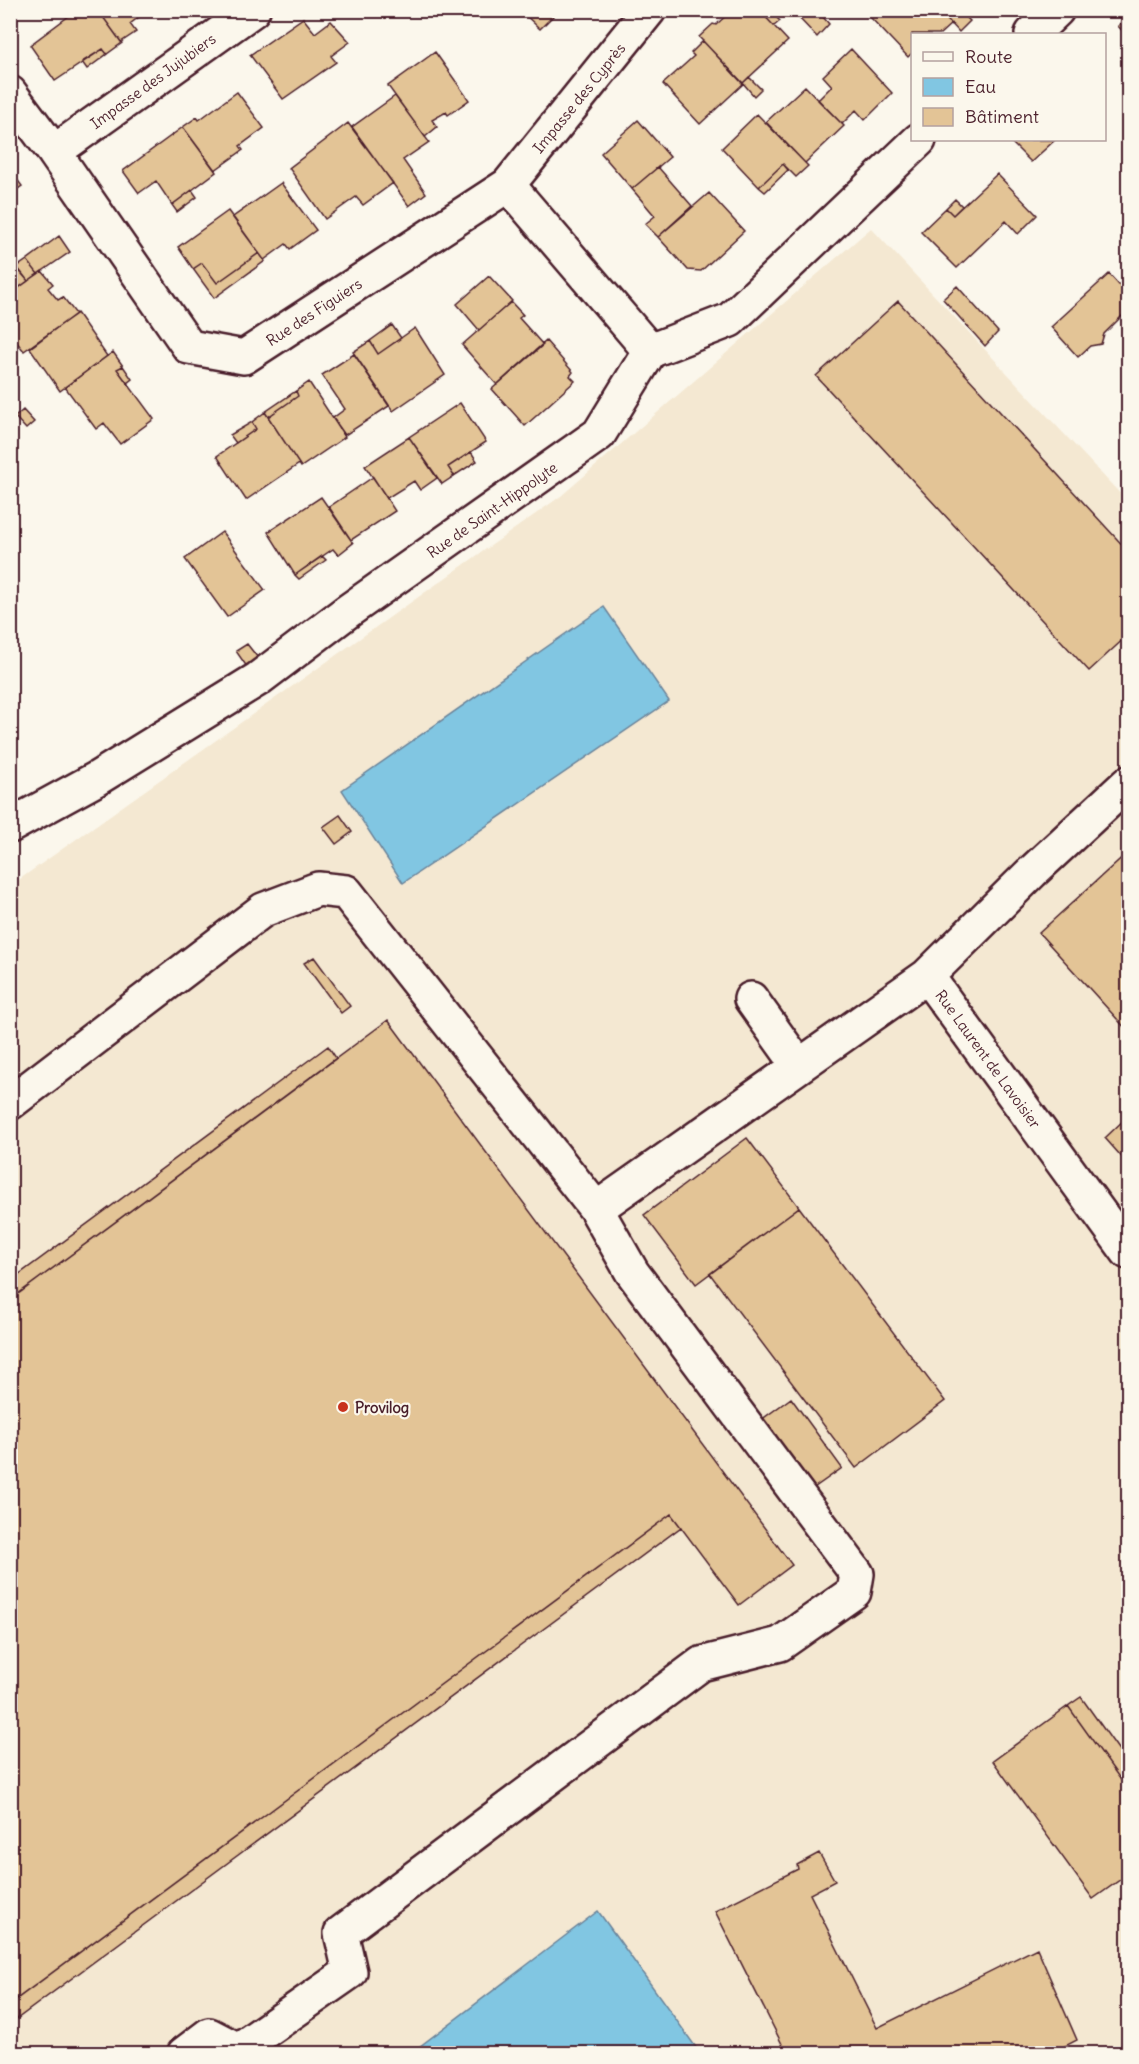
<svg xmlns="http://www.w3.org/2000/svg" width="1139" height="2064" viewBox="0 0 1139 2064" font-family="Delius,sans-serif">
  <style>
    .built { fill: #f4e8d2 }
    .water { fill: #81c6e2; stroke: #6b8399; stroke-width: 1.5 }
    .building { fill: #e3c496; stroke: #4a1f2b; stroke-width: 1.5 }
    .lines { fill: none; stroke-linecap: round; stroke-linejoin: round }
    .minor-casing { stroke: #4a1f2b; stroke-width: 38 }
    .minor { stroke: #fbf7ec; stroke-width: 33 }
    .poi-dot { fill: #c8321e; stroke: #fbf7ec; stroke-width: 2 }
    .labels { text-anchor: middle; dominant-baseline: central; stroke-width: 4.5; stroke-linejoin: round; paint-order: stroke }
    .street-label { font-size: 15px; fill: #4a1f2b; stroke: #fbf7ec }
    .poi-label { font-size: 15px; font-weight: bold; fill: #4a1f2b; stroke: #fbf7ec; text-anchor: start }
  </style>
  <rect width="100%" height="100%" fill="#fbf7ec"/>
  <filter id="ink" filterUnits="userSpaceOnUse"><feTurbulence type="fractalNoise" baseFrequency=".0167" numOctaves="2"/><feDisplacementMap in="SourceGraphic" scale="12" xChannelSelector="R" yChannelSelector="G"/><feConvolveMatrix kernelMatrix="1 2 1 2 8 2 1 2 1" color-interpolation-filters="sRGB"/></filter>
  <g filter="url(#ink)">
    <!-- built -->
    <path class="built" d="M871 228 1128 502V2053H11L10 886 561 496Z"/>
    <!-- water -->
    <path class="water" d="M604 607 669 701 403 883 342 790Z
      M598 1911 700 2053H411Z"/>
    <!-- building -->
    <path class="building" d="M77 10H98L122 43 107 54 103 49 55 81 30 45Z
      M98 10H148L130 24 136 32 121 42Z
      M520 10H559L540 29Z
      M732 10H759L788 41 743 83 699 37 713 24 716 25Z
      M759 10H769L780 21 774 26Z
      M805 10H817L829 24 817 37 798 17Z
      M879 10H938L951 24 940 34H912V53L908 57 871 18Z
      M939 10H972L966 17 970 21 959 32Z
      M1128 16V37L1118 26Z
      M303 18 315 33 331 21 350 42 331 56 336 62 283 99 250 55Z
      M703 41 743 84 700 124 663 84 694 56 691 53Z
      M103 49 107 54 87 69 82 62Z
      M851 49 892 93 865 120 856 110 842 124 818 100 832 86 823 76Z
      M435 52 469 100 448 115 446 112 432 120 437 127 425 137 388 86Z
      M749 77 761 89 754 96 743 83Z
      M805 86 844 126 805 163 766 122Z
      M237 92 264 128 240 146 243 150 215 170 183 127 197 117 199 120Z
      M395 96 429 142 403 160 426 193 409 206 352 127Z
      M757 114 808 166 796 177 783 164 759 187 722 148Z
      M638 120 670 157 632 189 601 153Z
      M348 123 393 183 363 205 356 197 325 219 289 168Z
      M183 127 216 172 172 205 156 181 139 193 123 171Z
      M1009 140H1055L1031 162Z
      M783 164 788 170 765 192 759 187Z
      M658 167 692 206 658 237 645 224 655 216 632 189Z
      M10 170 22 186 15 191 10 185Z
      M997 174 1037 215 1018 234 1006 221 957 268 921 232 946 208 953 215Z
      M281 183 316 230 290 249 286 244 264 260 233 217Z
      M192 190 197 197 177 212 172 205Z
      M709 193 744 231 701 271 688 270 658 237Z
      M955 199 962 206 953 215 946 208Z
      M228 211 259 253 217 283 202 263 193 269 178 247Z
      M59 236 70 252 38 274 27 260Z
      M259 253 265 261 214 298 193 269 202 263 217 283Z
      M10 260 28 281 10 294Z
      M27 260 38 274 28 281 17 267Z
      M42 271 53 284 48 288 58 300 63 297 76 314 24 351 10 334V294Z
      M1109 274 1128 295V318L1127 320 1123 315 1104 334 1101 344 1090 346 1078 357 1051 327Z
      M489 276 512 301 479 330 457 304Z
      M957 286 998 332 985 346 943 299Z
      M898 301 1128 551V635L1089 671 816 376Z
      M511 302 523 315 519 318 543 345 497 385 462 345Z
      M77 313 107 356 60 391 30 348Z
      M392 325 401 338 378 354 370 341Z
      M415 328 445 375 393 411 353 352 370 341 378 354Z
      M546 341 573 372 570 376 575 381 525 426 492 389Z
      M113 352 123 366 117 369 154 419 120 444 104 423 96 429 65 387Z
      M354 354 389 406 345 435 333 418 345 409 322 375Z
      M123 366 132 379 127 383 117 369Z
      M309 382 345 437 301 467 268 417 298 396 296 391Z
      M296 391 298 396 268 417 265 412Z
      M460 403 486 442 448 467 454 476 442 484 409 437Z
      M23 410 34 422 26 429 15 417Z
      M265 412 299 464 246 500 217 456 256 429 252 422Z
      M252 422 256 429 236 443 230 435Z
      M409 437 437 478 420 490 414 481 387 498 365 466Z
      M471 452 477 461 454 476 448 467Z
      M373 477 395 511 351 540 329 507Z
      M321 497 353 543 338 555 333 549 295 575 268 532Z
      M222 532 265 590 227 617 185 559Z
      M322 556 326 560 299 579 295 575Z
      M247 644 258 658 247 667 236 651Z
      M340 815 352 832 336 844 323 827Z
      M1128 852V1031L1039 933Z
      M314 957 350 1006 341 1013 304 963Z
      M388 1020 792 1565 739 1605 671 1514 10 2004V1300Z
      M328 1046 336 1058 10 1300V1281Z
      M1128 1116V1164L1105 1138Z
      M747 1138 799 1207 696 1284 644 1215Z
      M799 1207 945 1401 856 1468 710 1274Z
      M791 1398 842 1468 808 1492 757 1423Z
      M671 1514 681 1527 10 2024V2004Z
      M1081 1697 1128 1763V1790L1068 1706Z
      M1068 1706 1128 1790V1874L1093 1899 993 1761Z
      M819 1853 835 1881 810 1894 877 2028 1037 1948 1077 2040 1050 2054H787L715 1911 798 1869 797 1865Z"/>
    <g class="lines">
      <!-- minor casing -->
      <g class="minor-casing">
        <path id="minor" d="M1032 34 1057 10
          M10 93 54 152 189 347 244 357 508 185 650 351
          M54 152 253 10
          M508 185 649 10
          M1128 783 1032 872 927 976 1128 1252
          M10 826 96 779 258 679 348 611 599 434 650 351 730 320 919 140
          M751 999 799 1066
          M10 1103 263 910 318 889 346 892 596 1209 632 1272 857 1574 854 1592 780 1644 701 1664 341 1933 350 1972 238 2050 209 2035 184 2054
          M596 1209 927 976"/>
      </g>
      <!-- minor -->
      <use href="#minor" class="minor"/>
    </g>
  </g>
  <!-- markers -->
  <circle class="poi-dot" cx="343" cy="1407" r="6"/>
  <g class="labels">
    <!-- street labels -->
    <g class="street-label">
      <text transform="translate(153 81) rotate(-36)">Impasse des Jujubiers</text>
      <text transform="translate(579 98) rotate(-51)">Impasse des Cyprès</text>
      <text transform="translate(314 312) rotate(-33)">Rue des Figuiers</text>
      <text transform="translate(492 510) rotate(-35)">Rue de Saint-Hippolyte</text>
      <text transform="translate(988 1059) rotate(54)">Rue Laurent de Lavoisier</text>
    </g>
    <!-- poi labels -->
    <g class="poi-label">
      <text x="355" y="1407">Provilog</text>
    </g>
  </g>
  <!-- margin -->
  <rect width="1139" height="2064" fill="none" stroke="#fbf7ec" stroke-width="36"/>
  <rect x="18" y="18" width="1103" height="2028" fill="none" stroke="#4a1f2b" stroke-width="2" filter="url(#ink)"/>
  <!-- legend -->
  <rect x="911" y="33" width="195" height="108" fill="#fbf7ec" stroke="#b4a19f" stroke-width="1.5"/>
  <rect x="923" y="52" width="30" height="9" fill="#fbf7ec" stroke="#b4a19f" stroke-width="1.5"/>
  <text x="965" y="63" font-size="18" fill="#4a1f2b">Route</text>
  <rect x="923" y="78" width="30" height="18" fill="#81c6e2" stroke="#b4a19f" stroke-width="1.5"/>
  <text x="965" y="93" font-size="18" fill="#4a1f2b">Eau</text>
  <rect x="923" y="108" width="30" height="18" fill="#e3c496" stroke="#b4a19f" stroke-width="1.5"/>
  <text x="965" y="123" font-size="18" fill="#4a1f2b">Bâtiment</text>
</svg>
